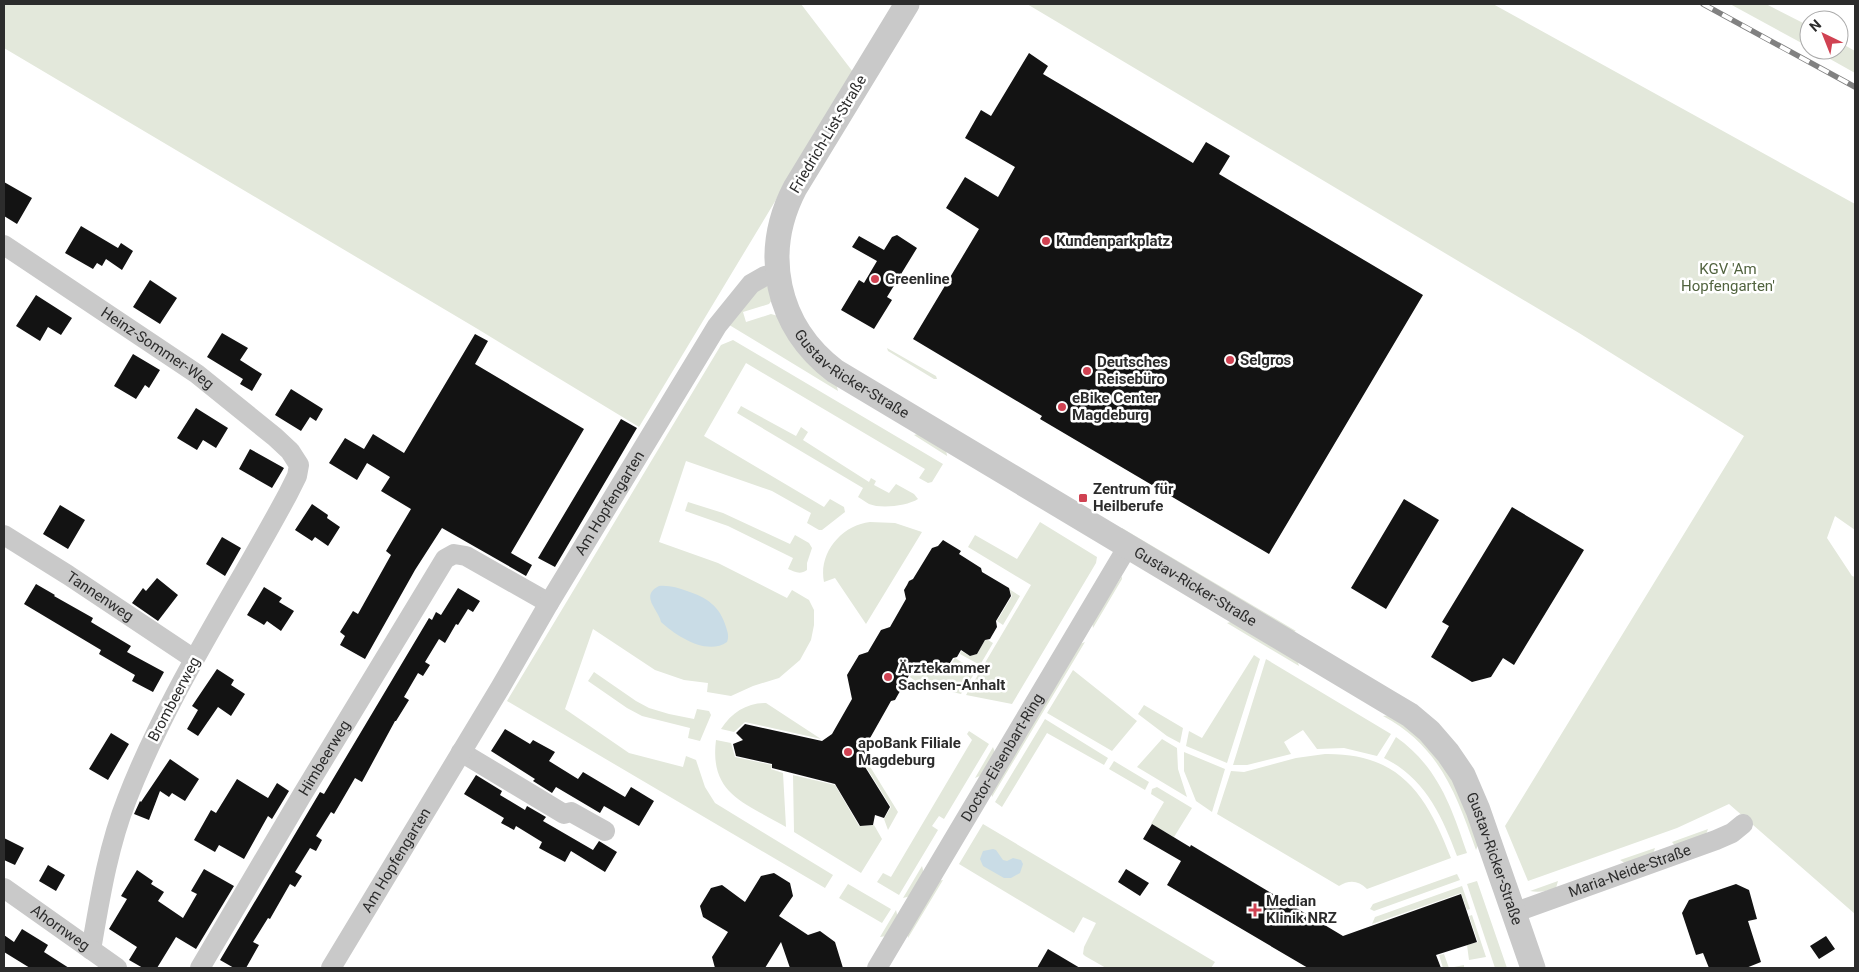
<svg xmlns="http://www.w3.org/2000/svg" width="1859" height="972" viewBox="0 0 1859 972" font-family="Roboto,sans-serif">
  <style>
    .green { fill: #e3e8db }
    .water { fill: #c9dce6 }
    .building { fill: #131313 }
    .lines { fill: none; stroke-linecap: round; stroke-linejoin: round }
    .minor { stroke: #c9c9c9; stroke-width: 20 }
    .tertiary { stroke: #c9c9c9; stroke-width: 25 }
    .rail-casing { stroke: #818181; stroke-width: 5.5 }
    .rail { stroke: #fff; stroke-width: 4; stroke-dasharray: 11; stroke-linecap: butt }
    .poi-dot { fill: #d04252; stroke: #fff; stroke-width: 2 }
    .labels { text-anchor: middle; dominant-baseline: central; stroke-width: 5; stroke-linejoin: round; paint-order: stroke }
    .street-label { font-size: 15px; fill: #2c2c2c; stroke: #fff }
    .poi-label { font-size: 15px; font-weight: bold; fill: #2c2c2c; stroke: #fff; text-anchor: start }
    .park-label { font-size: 15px; fill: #51633f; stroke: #fff }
  </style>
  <rect width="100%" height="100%" fill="#fff"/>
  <!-- green -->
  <path class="green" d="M4 4H801L853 72 639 427 476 328 4 48Z
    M1027 4H1493L1855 204V530L1835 516 1827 538 1852 576 1855 577V914L1729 804 1677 828 1528 881 1505 826 1744 436 1579 333Z
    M1730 4H1766L1809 26V47Z
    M1839 42 1855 51V73L1814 50H1839Z
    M765 274 772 300 769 304 743 312 746 322 771 314 778 316 836 383 838 391 726 323Z
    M733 340 943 464 932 482 928 483 919 478 925 469 746 363 704 436 824 507 830 499 844 507 845 512 822 530H819L807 523 811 513 772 491 686 461 659 542 718 563 787 598 792 590 809 600 814 610V625L811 640 800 660 779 678 753 686 731 696 707 692 708 683 684 680 655 670 593 629 565 709 629 753 683 767 686 756 696 760 705 787 715 803 833 875 825 888 507 701 721 345Z
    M887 348 936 376 937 379H934L888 351Z
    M741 406 796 436 801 427 808 432 803 440 869 482 871 478 876 481 874 485 889 493 896 484 914 494 918 499C907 506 881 509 869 504 865 502 862 499 858 497L863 488 737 413Z
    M921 433 946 449 947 456 914 435Z
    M688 502 723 513 790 544 795 535 809 543 812 548 807 563V570C800 575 795 572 788 569L793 558 728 526 685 511Z
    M870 522 895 523 922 532 866 624 835 578 824 582C818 553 842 525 870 522Z
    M1040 522 1097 557 1096 563 1012 704 966 695 1031 585 968 547 975 535 1017 559Z
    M1122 528 1296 631 1290 633 1120 531Z
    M1122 576V579L1093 628 1092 622Z
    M1009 589 1020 596 1003 625 997 621 1012 596Z
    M1234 621 1297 659 1299 666 1227 623Z
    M985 640H988L993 643 980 665 960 654 961 651 970 656 977 654Z
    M1085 642 992 797 991 792 1080 644Z
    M1254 655 1260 659 1227 763 1186 746 1189 731 1202 738Z
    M955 658 976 671 961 694 921 685 910 677 915 663 936 675 944 674Z
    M1266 659 1391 734 1377 756 1344 748 1317 749 1303 730 1284 742 1291 754 1247 765H1233Z
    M1073 670 1137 721 1112 751 1047 713Z
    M594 672 636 701 649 708 669 714 694 719 697 709 709 711 711 715 700 741 688 738 690 728 642 716 627 708 588 681Z
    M766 703 821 739 745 722 734 732 721 729C732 712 747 703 766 703Z
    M1144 705 1183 728 1180 743 1167 736 1138 714Z
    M1391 715 1427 743 1455 781 1479 843 1476 850C1456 793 1439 746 1383 716Z
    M1045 719 1108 758 1104 765 1047 733 1002 807 995 802Z
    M969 731 989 744 944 819 939 816 932 826 938 830 899 895 877 882 883 873 891 877 972 740 967 734Z
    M1396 737C1438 767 1451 806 1467 853L1457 856C1442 816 1425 778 1384 758Z
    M1162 739 1177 748 1178 769 1187 797 1137 767Z
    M716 740 731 743 735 757 772 765 771 769 783 773 786 827C746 803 709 795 716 740Z
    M993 747 995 753 982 775 975 778Z
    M1184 752 1225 769 1212 812 1196 801 1184 771Z
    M1325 754C1400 753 1426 794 1451 858L1367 889C1358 880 1349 880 1339 886L1217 814 1231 771 1244 772 1296 758Z
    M866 760 898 812 888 830 884 819 891 807 863 762Z
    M1114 761 1149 782 1145 790 1109 769Z
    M793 775 835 785 859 826 874 825 882 839 861 873 794 832Z
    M1157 787 1192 808 1174 837 1151 824 1164 802 1151 794 1152 789Z
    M983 824 1215 962 1211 968H1106L1085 956 1083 954 1084 947 1096 923 1083 917 1074 933 959 864Z
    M1708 829 1705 837 1676 847 1672 842Z
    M1655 848 1653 854 1626 864 1620 860Z
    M922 866 924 874 911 896 903 898Z
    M1457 874 1460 880 1374 911 1370 909 1373 904Z
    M943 880 908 938 907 933 937 881Z
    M1477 881 1507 968H1495L1467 884Z
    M1558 881 1556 888C1547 891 1539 893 1530 891Z
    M848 884 891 909 882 923 839 898Z
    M1462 886 1470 909 1467 910 1461 893 1372 924 1375 917Z
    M896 910 898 918 887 936 880 937Z
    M1472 915 1486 957 1469 960 1467 945 1478 942 1469 916Z
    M1444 954 1449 968 1464 965V968H1443L1439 955Z"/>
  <!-- water -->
  <path class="water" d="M659 586C669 585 678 588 687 591 706 597 720 606 726 627 728 633 729 637 727 642 707 656 676 636 661 622 659 610 639 596 659 586Z
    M993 849 996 850 1003 860 1007 861 1013 858 1021 860 1023 864 1020 873 1011 878H1004L983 866 980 859 983 851Z"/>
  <!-- building -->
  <path class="building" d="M1029 53 1048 66 1043 74 1193 163 1206 142 1230 156 1219 174 1423 295 1269 554 1040 419 1042 416 913 339 979 229 946 208 965 177 998 197 1015 167 965 138 981 110 991 116Z
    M4 182 32 198 17 224 4 216Z
    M81 226 118 248 121 243 133 251 122 270 106 259 102 266 97 263 93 269 65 253Z
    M897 235 917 248 887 297 892 300 874 329 841 310 859 280 864 283 877 261 852 247 859 236 884 250 892 237Z
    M150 280 177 298 160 324 133 307Z
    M36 295 72 318 61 335 48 327 40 341 16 326Z
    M222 333 248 348 240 360 262 374 252 391 240 384 243 379 207 357Z
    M475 334 488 341 475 364 584 429 511 553 532 565 526 576 442 528 415 570 365 659 340 645 345 636 340 632 353 611 358 614 391 555 386 551 411 509 381 491 390 477 367 463 357 480 329 463 345 438 364 449 373 434 404 453Z
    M133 354 160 370 149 388 145 385 136 399 114 386Z
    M291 389 323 409 316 421 310 417 301 431 275 415Z
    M196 408 228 428 216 448 203 440 197 450 177 438Z
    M621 419 637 428 555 567 538 558Z
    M250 449 284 468 272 488 239 469Z
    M1404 499 1439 520 1386 609 1351 588Z
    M312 504 328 515 327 518 340 527 328 546 315 537 312 541 295 530Z
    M60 505 85 520 68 549 43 534Z
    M1512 507 1584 550 1514 665 1503 658 1491 677 1472 682 1431 657 1449 626 1442 622Z
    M222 537 241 548 225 576 206 564Z
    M943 540 961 551 959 554 981 568 982 572 1009 588 1011 596 996 621 997 627 990 639 985 640 977 654 970 656 961 650 957 657 953 658 944 673 936 675 916 663 895 700 891 701 865 747 866 750 862 762 890 807 884 818 875 815 873 825 860 826 835 784 772 768V764L736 756 733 744 743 740 736 733 745 724 822 741 832 734 852 699 847 675 859 655 868 652 881 630 890 627 906 599 904 590 907 585 909 581 913 579 932 548 938 546Z
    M157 578 178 595 158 621 132 603 143 588 146 591Z
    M36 584 55 595 54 596 93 618 91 622 131 646 127 652 164 672 153 692 132 681 135 675 99 654 101 650 24 604Z
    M264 587 282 598 279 602 294 611 281 631 267 621 264 625 247 615Z
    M458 588 480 601 473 612 468 609 458 625 456 624 445 643 439 639 425 662 430 665 423 676 418 673 404 697 409 700 396 721H395L362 782 355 778 334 814 331 812 316 836 322 840 316 851 310 848 295 872 302 876 295 887 290 884 270 919 268 918 253 942 259 945 246 968H234L220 960 320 792 324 794 429 618 432 620 436 612 441 615Z
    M217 669 234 680 231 685 245 694 231 716 218 707 198 736 187 729 198 710 192 706Z
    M505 729 530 744 533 740 555 752 549 761 578 779 583 772 625 797 631 787 654 801 639 826 604 806 600 813 556 787 552 793 533 781 535 779 491 751Z
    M111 733 129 744 108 780 89 769Z
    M170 759 199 779 185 801 172 793 169 797 160 791 149 820 134 814 140 801 141 802Z
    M476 775 502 791 500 795 525 810 527 806 546 817 543 821 593 850 599 841 617 852 605 872 571 851 565 862 539 848 542 842 516 826 514 830 501 823 504 818 464 794Z
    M237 779 268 798 277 783 289 791 272 819 268 816 244 859 219 845 215 852 194 840 211 810 216 813Z
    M1152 824 1190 847 1191 845 1343 936 1461 894 1477 942 1436 955 1441 968H1308L1167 885 1181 861 1143 839Z
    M4 838 24 848 15 865 4 860Z
    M48 865 65 875 56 891 39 881Z
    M204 869 234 886 196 949 176 937 157 968H143L129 960 137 947 109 929 127 899 121 896 137 870 153 881 151 884 164 892 158 901 183 918 197 894 191 891Z
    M1126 869 1149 883 1140 896 1118 882Z
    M774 873 790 883 793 896 779 916 808 935 820 931 835 942 843 968H790L781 942 765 968H715L712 957 728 932 703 917 700 906 711 888 722 885 745 902 761 876Z
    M1736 884 1749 890 1757 919 1748 921 1761 962 1746 968H1709L1703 953 1696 955 1682 913 1689 900Z
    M22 929 48 945 44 952 69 968H30L4 952V935L14 942Z
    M1826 936 1835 949 1819 959 1810 946Z
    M1048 949 1080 968H1037Z"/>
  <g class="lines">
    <!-- minor -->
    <g class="minor">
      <path id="s1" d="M4 245 197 374 275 437 290 451 299 465 297 476 288 494C234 595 169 691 127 799 108 847 100 898 91 950"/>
      <path id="s2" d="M4 535 68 575 194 659"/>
      <path d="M461 752 564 814 571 812 605 831"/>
      <path id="s3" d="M4 888 117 968"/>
      <path id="s4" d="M1513 913 1716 840 1732 833 1743 824"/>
      <path id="s5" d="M200 968 302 795 445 559 454 554 466 556 549 603"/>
      <path id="s6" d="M331 968 500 688 549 603 717 326 751 284 765 276 778 273"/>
      <path id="s7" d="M877 968 1128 546"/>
    </g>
    <!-- tertiary -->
    <path class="tertiary" id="s8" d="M907 4 795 188C761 253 776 326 835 371L1388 702 1410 715 1429 731 1448 753 1463 775 1478 810 1533 968"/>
    <!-- rail casing -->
    <g class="rail-casing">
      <path id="rail" d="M1703 4 1855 87"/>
    </g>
    <!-- rail -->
    <use href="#rail" class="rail"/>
  </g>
  <!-- markers -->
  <g class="poi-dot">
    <circle cx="1046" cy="241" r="5"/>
    <circle cx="875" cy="279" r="5"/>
    <circle cx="1230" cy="360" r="5"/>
    <circle cx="1087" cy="371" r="5"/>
    <circle cx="1062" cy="407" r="5"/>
    <rect x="1078" y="493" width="10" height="10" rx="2.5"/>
    <circle cx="888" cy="677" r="5"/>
    <circle cx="848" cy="752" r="5"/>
    <path d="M1252.5 902.5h5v5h5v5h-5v5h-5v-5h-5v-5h5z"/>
  </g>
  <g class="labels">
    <!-- street labels -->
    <g class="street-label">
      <text transform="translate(828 134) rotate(-59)">Friedrich-List-Straße</text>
      <text stroke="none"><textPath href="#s1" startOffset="185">Heinz-Sommer-Weg</textPath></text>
      <text stroke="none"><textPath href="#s8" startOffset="435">Gustav-Ricker-Straße</textPath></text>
      <text stroke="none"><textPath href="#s6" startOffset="542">Am Hopfengarten</textPath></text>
      <text stroke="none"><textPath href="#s8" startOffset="840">Gustav-Ricker-Straße</textPath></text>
      <text stroke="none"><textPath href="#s2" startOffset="114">Tannenweg</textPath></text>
      <text transform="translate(174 699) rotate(-62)">Brombeerweg</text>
      <text stroke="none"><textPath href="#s5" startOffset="244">Himbeerweg</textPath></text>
      <text stroke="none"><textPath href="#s7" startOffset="245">Doctor-Eisenbart-Ring</textPath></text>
      <text stroke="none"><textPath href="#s8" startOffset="1260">Gustav-Ricker-Straße</textPath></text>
      <text stroke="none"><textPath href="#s6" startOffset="126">Am Hopfengarten</textPath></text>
      <text stroke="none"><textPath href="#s4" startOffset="124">Maria-Neide-Straße</textPath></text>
      <text stroke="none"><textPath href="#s3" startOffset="69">Ahornweg</textPath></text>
    </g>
    <!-- poi labels -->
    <g class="poi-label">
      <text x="1056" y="241">Kundenparkplatz</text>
      <text x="885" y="279">Greenline</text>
      <text x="1240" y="360">Selgros</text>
      <text x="1097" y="362">Deutsches<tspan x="1097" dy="17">Reisebüro</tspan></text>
      <text x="1072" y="398">eBike Center<tspan x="1072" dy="17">Magdeburg</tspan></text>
      <text x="1093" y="489">Zentrum für<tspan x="1093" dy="17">Heilberufe</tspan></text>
      <text x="898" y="668">Ärztekammer<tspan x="898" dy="17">Sachsen-Anhalt</tspan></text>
      <text x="858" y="743">apoBank Filiale<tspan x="858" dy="17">Magdeburg</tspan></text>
      <text x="1266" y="901">Median<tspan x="1266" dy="17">Klinik NRZ</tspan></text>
    </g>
    <!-- park labels -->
    <g class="park-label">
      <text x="1728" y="269">KGV 'Am<tspan x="1728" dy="17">Hopfengarten'</tspan></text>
    </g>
  </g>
  <!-- border -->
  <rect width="1859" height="972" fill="none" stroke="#2c2c2c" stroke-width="10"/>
  <!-- north arrow -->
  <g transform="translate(1824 35) rotate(317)"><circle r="24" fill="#ffffff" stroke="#ababab"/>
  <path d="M0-4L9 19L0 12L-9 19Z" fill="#d04252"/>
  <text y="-8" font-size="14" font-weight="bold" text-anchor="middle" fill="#2c2c2c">N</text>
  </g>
</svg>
